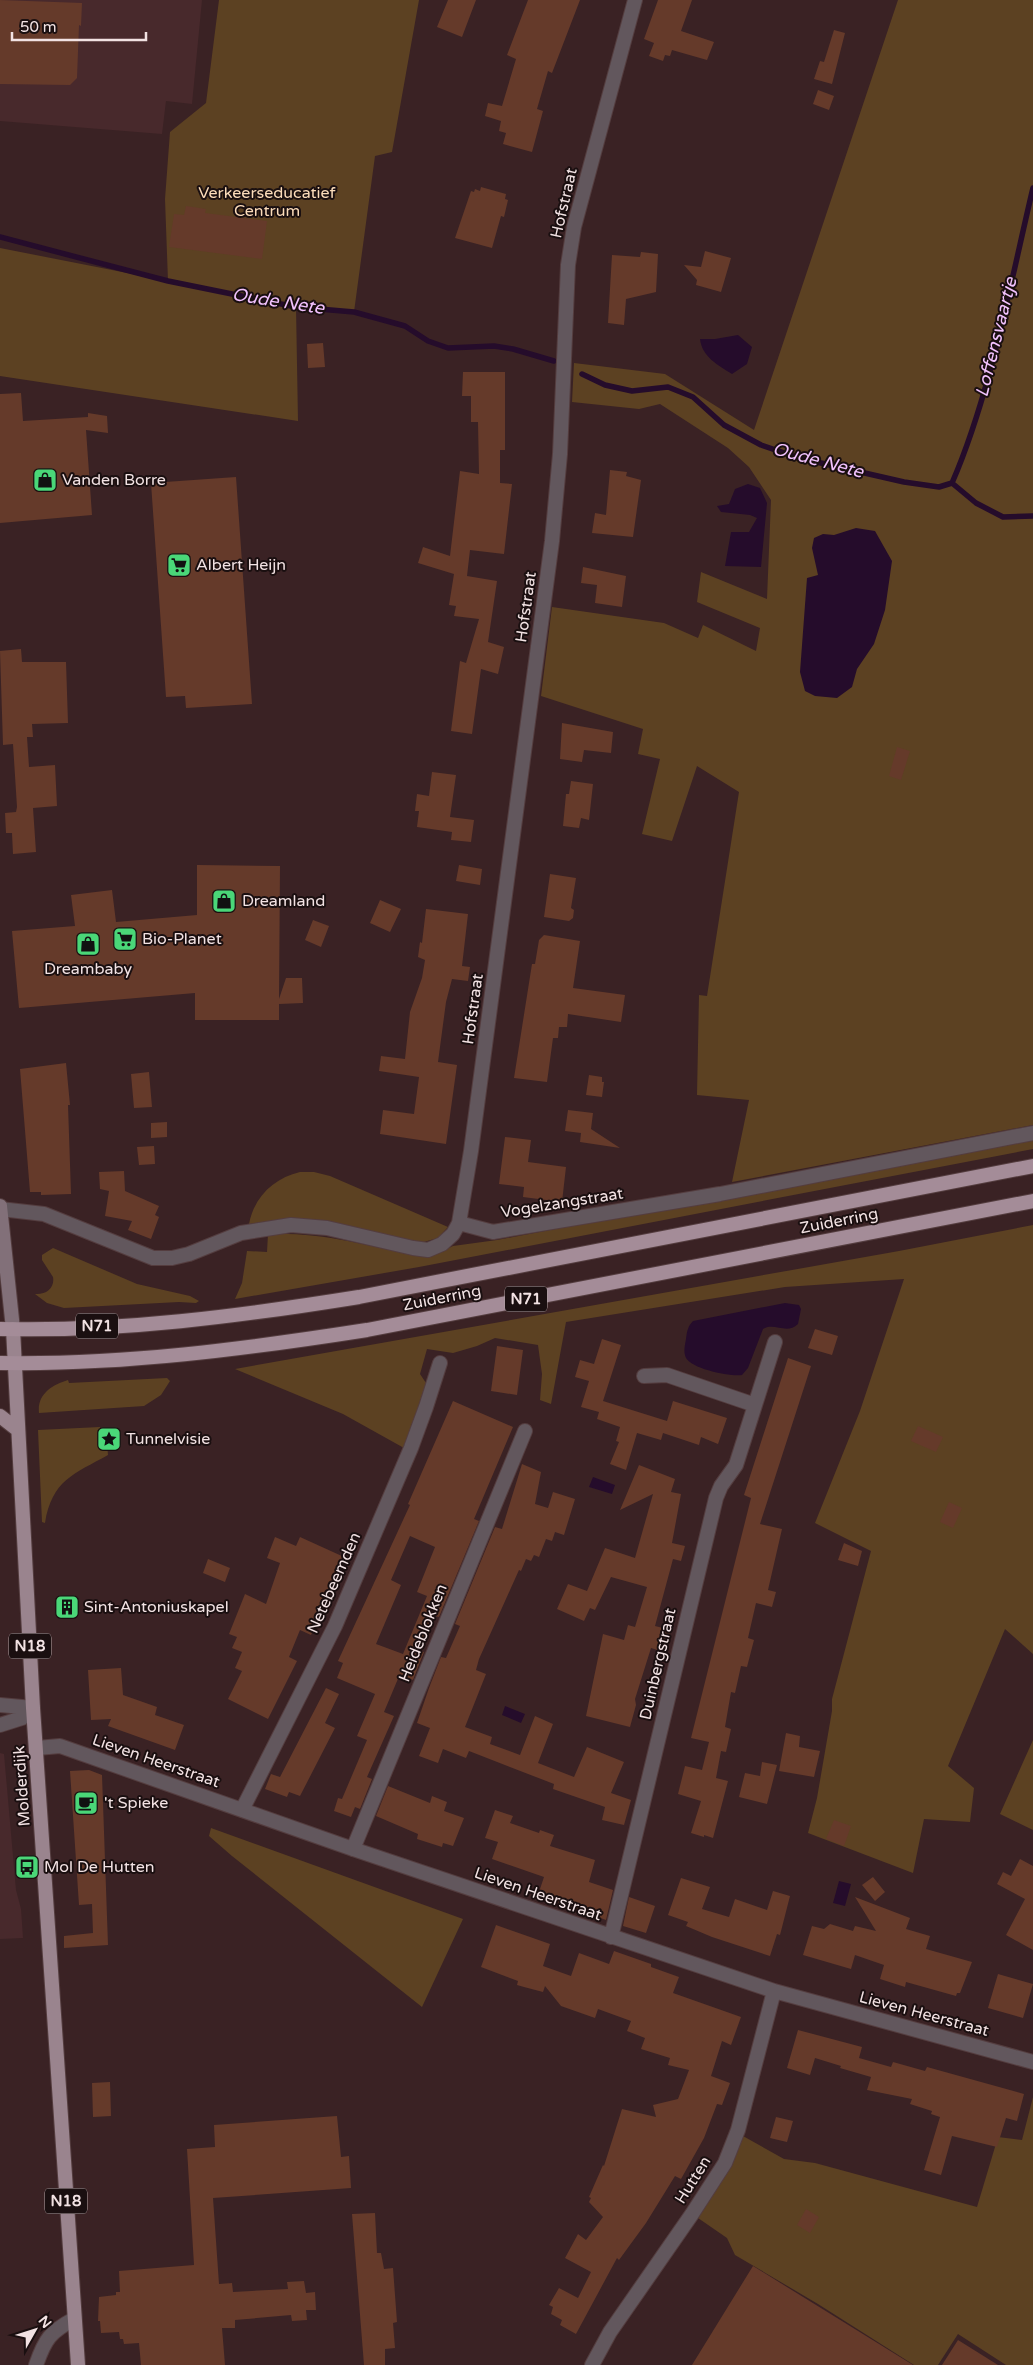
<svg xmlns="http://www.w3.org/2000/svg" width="1033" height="2365" viewBox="0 0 1033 2365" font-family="'Varela Round',sans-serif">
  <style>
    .built { fill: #48292c }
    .green { fill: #5c4122 }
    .water { fill: #250c2b }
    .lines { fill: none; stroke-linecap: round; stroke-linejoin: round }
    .stream { stroke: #250c2b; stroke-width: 5.5 }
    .building { fill: #653a2a; fill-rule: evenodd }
    .minor-casing { stroke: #543d3f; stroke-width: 16 }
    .tertiary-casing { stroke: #543d3f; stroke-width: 16 }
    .secondary-casing { stroke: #543d3f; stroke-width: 16 }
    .primary-casing { stroke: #543d3f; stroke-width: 16 }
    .trunk-casing { stroke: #543d3f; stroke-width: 16 }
    .minor { stroke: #62575d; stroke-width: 14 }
    .tertiary { stroke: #62575d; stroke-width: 14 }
    .secondary { stroke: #827079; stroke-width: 14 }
    .primary { stroke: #9a848e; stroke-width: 14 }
    .trunk { stroke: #a48c98; stroke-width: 14 }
    .labels { text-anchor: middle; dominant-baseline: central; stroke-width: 4; stroke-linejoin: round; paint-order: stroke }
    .shield { fill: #1a0f10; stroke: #b1a3a4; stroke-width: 1 }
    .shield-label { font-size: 15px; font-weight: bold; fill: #f2e2e3 }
    .park-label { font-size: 16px; fill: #fcdcba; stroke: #1a0f10 }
    .street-label { font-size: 16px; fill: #f2e2e3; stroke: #1a0f10 }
    .poi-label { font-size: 16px; fill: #f2e2e3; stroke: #1a0f10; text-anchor: start }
    .water-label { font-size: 18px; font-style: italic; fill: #f2c2fe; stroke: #1a0f10 }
  </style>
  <rect width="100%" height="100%" fill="#3a2224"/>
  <!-- built -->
  <path class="built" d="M0 0H202L192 104 166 101 162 134 0 121Z
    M0 1753 4 1754 16 1890 21 1909 23 1938 0 1939Z"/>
  <!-- green -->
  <path class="green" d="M219 0H419L392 152 375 156 354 312 296 307 298 421 0 376V248L168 281 165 199 170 132 206 103Z
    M898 0H1033V1125L732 1182 749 1100 697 1095 699 995 707 996 739 792 697 766 672 841 642 834 660 759 638 754 643 729 541 696 552 607 664 623 698 638 703 625 756 651 760 628 697 602 701 572 767 599 771 500 749 467 728 448 660 404 639 409 572 402 574 363 665 374 754 430Z
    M1033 1138V1149L419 1267 235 1299 242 1283 247 1251 267 1252 268 1234C321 1232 365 1245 417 1256H432L453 1246 497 1240Z
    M300 1172H314L330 1176 448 1227 438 1238 420 1243 284 1219 249 1224C254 1197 274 1178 300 1172Z
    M1033 1225V1654L1005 1629 948 1766 974 1788 970 1822 924 1819 913 1873 808 1833 817 1798 832 1711V1699L871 1551 815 1523 860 1411 904 1279 785 1287 566 1322 551 1404 540 1400 542 1374 538 1345 495 1338 477 1346 453 1353 427 1349 420 1374 426 1383 422 1403 404 1448 343 1414 235 1369 899 1251Z
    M53 1248 137 1284 190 1296 199 1301 196 1303 179 1302 64 1308 47 1303 35 1294C46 1295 55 1288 53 1277L42 1260V1255Z
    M167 1378 170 1381 161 1395 144 1406 39 1413C37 1394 52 1385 68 1380L69 1383Z
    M100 1427 107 1443 108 1455C74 1474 52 1480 45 1523L42 1522 38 1430Z
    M1033 1740V1830L1000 1814Z
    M211 1828 463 1919 422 2007 232 1856 209 1836Z
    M1033 2097V2365H1006L958 2334 938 2365H914L818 2304 735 2255 727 2238 698 2218 723 2178 743 2136 784 2159 815 2163 977 2207 998 2137 1022 2140Z"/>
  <!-- water -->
  <path class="water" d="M738 335 752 347 747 364 732 374C718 365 702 357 700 339H715Z
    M748 484 760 488 767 503 761 567 725 566 731 532H749L757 518 750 515 721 512 717 506 729 504 735 489Z
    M856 528 875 531 892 561 885 610 874 644 857 669 852 687 837 698 815 696 805 691 800 672 807 578 818 575 812 548 814 538 823 534 834 535Z
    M785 1303 799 1305 801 1309 798 1324C787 1335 774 1322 763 1329L748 1368 742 1375C731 1377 692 1369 686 1358 683 1352 685 1345 686 1339 687 1331 688 1326 693 1321Z
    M593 1477 615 1485 612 1494 589 1487Z
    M505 1706 525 1714 521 1723 502 1715Z
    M839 1881 851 1884 845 1906 833 1903Z"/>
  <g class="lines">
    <!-- stream -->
    <path class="stream" d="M0 237 168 281 296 307 354 312 405 326 428 341 448 348 494 346 513 349 554 361
      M582 374 605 385 632 391 668 387 693 397 724 425 761 445 799 458 904 482 939 487 952 483
      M952 483C991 393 1010 284 1033 188
      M952 483 976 503 1003 517 1033 516"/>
  </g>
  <!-- building -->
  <path class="building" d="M0 0 82 3 81 26 79 25 77 78 70 85 0 84Z
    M448 0H476L462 37 437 27Z
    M528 0H580L552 73 548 71 537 109 543 111 532 152 503 144 506 133 499 131 501 121 485 116 488 103 502 106 516 59 507 55Z
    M658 0H692L681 31 714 42 707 60 672 50 670 56 665 55 663 61 649 56 654 43 644 39Z
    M834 30 845 33 832 84 814 79 820 61 824 62Z
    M818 90 834 96 829 110 813 104Z
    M481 187 506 194 505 199 508 200 504 217 501 216 492 248 455 238 471 191 474 192 475 189 480 191Z
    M186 206 206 209 205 213 267 221 262 259 169 247 174 214 184 215Z
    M705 251 731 258 721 292 696 285 697 280 684 265 701 267Z
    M641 252 658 254 656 292 626 299 624 325 608 323 612 255 640 257Z
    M323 343 325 367 308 368 307 344Z
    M463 372H505V450H500V483L512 484 504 554 470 550 467 576 497 581 488 642 504 647 498 674 481 669 472 734 451 731 460 661 466 663 479 619 454 616 456 606 449 605 454 574 418 563 423 547 450 556 460 471 479 474 478 422H471V396H462Z
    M21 393 23 421 88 417V413L107 416 108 433 86 430 92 515 0 523V394Z
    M610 470 627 472 626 476 641 480 633 537 592 533 595 513 606 515Z
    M236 477 252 704 186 708 185 696 166 697 151 483Z
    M583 567 626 576 622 607 595 603 597 585 581 583Z
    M21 649 22 662H66L68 723 32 724 33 737H27L29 767 55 765 57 806 33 808 36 852 13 854 12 833H6L5 813 16 812 17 807 13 744 3 745 0 651Z
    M562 723 613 732 611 753 584 750 582 762 560 759Z
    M897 747 910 751 901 780 889 776Z
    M432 772 456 775 450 817 474 820 471 842 451 840 452 832 417 827 419 811H415L417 794 429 796Z
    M571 781 593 784 589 820 581 818 579 828 563 826 566 794H569Z
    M197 865 280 866 279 999 286 978H302L303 1003 279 1004V1020H195V993L19 1008 12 931 75 926 71 895 112 890 116 922 197 915Z
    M459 865 482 869 480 885 456 881Z
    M550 874 576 878 571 908 574 910 573 918 569 921 544 917Z
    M380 900 401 909 390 932 370 923Z
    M426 909 468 914 462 966 470 967 468 981 452 979 446 1002 438 1062 457 1065 446 1144 380 1134 383 1110 414 1114 419 1077 379 1071 381 1056 405 1059 410 1012 422 978 425 960 418 957 420 942 422 943Z
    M313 920 329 926 321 947 305 940Z
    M544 935 580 941 573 988 625 995 621 1022 568 1014 567 1027H559L558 1038H553L547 1082 514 1078 532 964H535L539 940Z
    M66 1063 70 1105H68L71 1194 41 1195V1192H30L20 1069Z
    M149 1072 152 1107 134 1108 131 1074Z
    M589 1075 602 1077V1082H604L602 1097 586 1095Z
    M568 1110 593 1113 591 1129 620 1148 580 1142 581 1133 565 1131Z
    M167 1122V1137L151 1138V1123Z
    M505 1137 531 1140 528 1162 566 1167 562 1202 523 1197 524 1187 499 1184Z
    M154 1146 155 1164 139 1165 137 1147Z
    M124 1171 125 1191 159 1206 155 1215 159 1217 151 1239 128 1230 132 1221 105 1216 109 1191 100 1189 99 1172Z
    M815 1329 838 1336 832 1355 808 1348Z
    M602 1339 621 1345 603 1401 667 1421 673 1401 727 1418 718 1444 701 1437 699 1445 663 1433 661 1440 637 1433 626 1470 610 1464 619 1442 616 1441 620 1427 597 1419 599 1412 581 1407 589 1381 575 1377 580 1360 594 1364Z
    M497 1346 523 1350 517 1395 491 1391Z
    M788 1358 811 1366 760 1524 782 1529 768 1590 776 1592 772 1607 756 1603 748 1638 754 1640 747 1667 741 1666 735 1693 731 1692 725 1727 731 1729 726 1752 721 1751 716 1778 728 1781 713 1838 704 1835V1837L691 1833 701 1801 678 1794 685 1766 702 1770 709 1742 691 1738 751 1498 744 1495Z
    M453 1401 513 1427 474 1519 479 1521 439 1617 435 1616 419 1651 424 1652 413 1680 400 1674 384 1712 394 1716 367 1777 372 1779 360 1809 355 1807 351 1817 334 1811 338 1798 342 1799 367 1740 357 1736 375 1694 337 1678 343 1663 338 1661 410 1505 408 1504ZM410 1536 435 1547 417 1592 427 1596 403 1654 376 1644 401 1585 391 1580Z
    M918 1426 943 1437 936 1452 911 1441Z
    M522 1464 541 1472 535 1504 548 1508 553 1492 575 1499 564 1535 555 1532 552 1541 546 1539 539 1557 534 1555 531 1561 526 1559 521 1571 519 1570 479 1659 476 1670 486 1674 465 1727 492 1737 490 1744 520 1755 535 1716 553 1724 538 1763 574 1777 587 1747 624 1762 611 1793 631 1800 624 1825 602 1820 605 1807 553 1789 554 1784 469 1751 466 1758 443 1749 438 1763 419 1756 430 1728 417 1723 429 1688 441 1657 446 1658 460 1626 455 1624 495 1527 502 1529Z
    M639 1465 675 1479 671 1492 681 1494 672 1543 685 1546 681 1561 673 1559 655 1626 671 1630 664 1652 651 1648 635 1699 636 1705 630 1727 586 1716 603 1634 624 1640 628 1625 635 1627 647 1587 611 1577 595 1610 590 1608 584 1621 557 1609 568 1584 587 1591 605 1548 635 1558 653 1494 620 1510Z
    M949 1502 962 1508 953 1528 940 1522Z
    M275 1537 296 1546 300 1537 344 1557 311 1635 300 1630 289 1657 297 1661 268 1719 228 1699 242 1671 235 1668 242 1652 232 1648 237 1637 229 1634 245 1594 266 1604 280 1563 267 1558Z
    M844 1543 862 1551 858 1566 838 1560Z
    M208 1559 230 1568 225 1582 203 1573Z
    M121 1668 123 1695 157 1707 155 1715 184 1725 175 1750 108 1726 111 1719 91 1720 88 1670Z
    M326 1688 339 1694 325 1723 335 1728 300 1796 289 1792 287 1797 265 1789 271 1774 280 1777Z
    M786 1733 800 1736 799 1747 820 1751 814 1777 779 1771Z
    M762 1762 777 1765 767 1804 739 1797 745 1773 760 1776Z
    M89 1770 102 1775 108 1945 64 1948V1936L93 1933 92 1904 79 1905 70 1771Z
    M388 1786 430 1803 432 1796 447 1802 444 1811 464 1818 453 1846 443 1843 442 1847 417 1839 418 1834 376 1816Z
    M495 1810 513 1816 510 1823 539 1833 540 1830 554 1835 550 1846 595 1860 589 1882 613 1890 606 1920 538 1895 544 1877 492 1859 498 1842 485 1838Z
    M834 1820 851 1826 844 1846 826 1839Z
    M1020 1859 1033 1866V1950L1006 1935 1025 1899 997 1884 1003 1872 1011 1876Z
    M873 1877 885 1892 875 1901 862 1885Z
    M681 1878 710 1887 702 1909 729 1917 735 1899 767 1910 773 1891 790 1896 780 1935 777 1934 770 1956 712 1937 686 1926 688 1922 668 1915Z
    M629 1897 655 1906 646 1933 623 1926Z
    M855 1897 910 1918 906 1929 930 1936 926 1949 972 1962 960 1993H957L956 1996 906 1982 905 1987 880 1979 884 1965 855 1955 851 1969 803 1955 812 1926 824 1929 830 1924 853 1931 855 1926 876 1931Z
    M496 1925 550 1944 543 1966 571 1976 579 1953 609 1964 614 1951 651 1964V1967L679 1977 673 1993 741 2017 731 2045 722 2041 711 2076 730 2083 722 2105 717 2104 704 2138 681 2179 675 2176 646 2223 619 2260 617 2258 576 2334 560 2325 562 2320 551 2314 553 2307 549 2305 559 2288 578 2298 591 2272 565 2258 578 2234 586 2240 603 2217 589 2202 591 2198 589 2197 603 2165 604 2166 622 2109 656 2117 653 2105 678 2099 689 2070 668 2065 670 2058 641 2049 645 2038 627 2031 631 2021 598 2009 595 2018 561 2006 545 1986 543 1992 524 1987 517 1985 518 1981 481 1967Z
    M998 1974 1033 1984 1023 2018 988 2008Z
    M798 2030 862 2047 859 2058 891 2067 893 2062 925 2071 927 2067 1024 2094 1017 2121 1006 2118 997 2147 952 2136 941 2175 924 2170 940 2117 931 2114 932 2111 910 2104 912 2099 867 2090 871 2077 840 2068 841 2066 815 2058 810 2075 787 2068Z
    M110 2082 111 2116 93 2117 92 2083Z
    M337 2116 341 2157 349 2156 351 2188 213 2198 219 2284 232 2283 233 2292 288 2289 287 2282 304 2281 306 2293 315 2292 316 2310H306L307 2320 292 2321 291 2315 235 2320V2328H222L225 2365H141L139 2343 124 2344 123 2339H120L119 2332 101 2333 100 2321H98L99 2297 116 2295V2292H120L119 2271 194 2265 187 2149 215 2147 214 2125Z
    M776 2117 793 2121 787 2142 770 2138Z
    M806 2209 819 2217 810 2233 797 2225Z
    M375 2213 377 2253H381L384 2269 393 2268 397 2322 393 2323 395 2348 385 2349V2365H364L352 2214Z
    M753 2266 913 2365H692Z
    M958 2340 998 2365H942Z"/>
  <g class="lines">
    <!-- minor casing -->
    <g class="minor-casing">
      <path id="minor" d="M0 1209 44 1214 153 1258H172L189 1254 241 1233 291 1225 327 1228 413 1248 428 1250 442 1244 453 1234 459 1223 471 1151 552 541 560 454 568 265 574 227 635 0
        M459 1223 493 1232 720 1194 1033 1133
        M644 1376 667 1375 755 1405
        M37 1748 60 1746 353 1849 774 1991 1033 2062
        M242 1810 335 1626 411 1448 426 1407 440 1363
        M353 1849 525 1431
        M611 1937 716 1498 721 1486 736 1465 775 1342
        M36 2365C45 2339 50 2332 74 2319
        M592 2365 610 2332 692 2214 725 2163 738 2130 774 1991"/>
    </g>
    <!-- tertiary casing -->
    <g class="tertiary-casing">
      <path id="tertiary" d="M0 1705 33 1708
        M0 1725 22 1718 33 1708"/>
    </g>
    <!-- secondary casing -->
    <g class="secondary-casing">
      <path id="secondary" d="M0 1206 13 1329"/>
    </g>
    <!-- primary casing -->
    <g class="primary-casing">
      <path id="primary" d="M13 1329 33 1708 78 2365
        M0 1416 18 1430"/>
    </g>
    <!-- trunk casing -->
    <g class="trunk-casing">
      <path id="trunk" d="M0 1329C120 1332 241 1316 359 1297L1033 1166
        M0 1363C124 1365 245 1349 367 1330L1033 1201"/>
    </g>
    <!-- minor -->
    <use href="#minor" class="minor"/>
    <!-- tertiary -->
    <use href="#tertiary" class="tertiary"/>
    <!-- secondary -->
    <use href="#secondary" class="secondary"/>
    <!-- primary -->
    <use href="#primary" class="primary"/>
    <!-- trunk -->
    <use href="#trunk" class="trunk"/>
  </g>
  <!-- icons -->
  <defs>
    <g id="shop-square" transform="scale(1.25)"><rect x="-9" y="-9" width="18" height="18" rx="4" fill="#4ad778" stroke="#1a0f10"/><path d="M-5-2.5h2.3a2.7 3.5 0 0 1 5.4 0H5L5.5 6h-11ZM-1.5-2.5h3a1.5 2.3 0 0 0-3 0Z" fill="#111"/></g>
    <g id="supermarket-square" transform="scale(1.25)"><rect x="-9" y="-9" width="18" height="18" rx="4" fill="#4ad778" stroke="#1a0f10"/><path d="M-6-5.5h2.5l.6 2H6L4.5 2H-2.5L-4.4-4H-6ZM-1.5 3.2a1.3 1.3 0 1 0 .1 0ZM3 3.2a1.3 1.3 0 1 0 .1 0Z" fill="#111"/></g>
    <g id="sight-square" transform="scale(1.25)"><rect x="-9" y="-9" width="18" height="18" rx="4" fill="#4ad778" stroke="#1a0f10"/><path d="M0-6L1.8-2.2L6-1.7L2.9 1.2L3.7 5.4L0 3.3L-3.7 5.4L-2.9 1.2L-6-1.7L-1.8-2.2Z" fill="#111"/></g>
    <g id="building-square" transform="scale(1.25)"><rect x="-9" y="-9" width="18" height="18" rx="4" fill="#4ad778" stroke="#1a0f10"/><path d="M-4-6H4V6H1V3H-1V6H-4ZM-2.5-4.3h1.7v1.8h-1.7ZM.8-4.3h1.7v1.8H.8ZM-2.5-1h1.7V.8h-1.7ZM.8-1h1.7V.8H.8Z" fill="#111"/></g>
    <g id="cafe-square" transform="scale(1.25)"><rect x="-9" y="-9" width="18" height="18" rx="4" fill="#4ad778" stroke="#1a0f10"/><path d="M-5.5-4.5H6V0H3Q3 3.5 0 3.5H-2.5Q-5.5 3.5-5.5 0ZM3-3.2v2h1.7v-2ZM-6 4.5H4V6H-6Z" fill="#111"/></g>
    <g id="bus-square" transform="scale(1.25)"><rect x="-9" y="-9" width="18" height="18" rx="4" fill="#4ad778" stroke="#1a0f10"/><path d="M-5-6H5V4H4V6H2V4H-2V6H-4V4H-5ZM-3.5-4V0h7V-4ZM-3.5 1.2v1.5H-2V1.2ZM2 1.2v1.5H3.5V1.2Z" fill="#111"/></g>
  </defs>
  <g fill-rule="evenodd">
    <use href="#shop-square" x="45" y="480"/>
    <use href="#supermarket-square" x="179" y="565"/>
    <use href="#shop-square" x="224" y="901"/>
    <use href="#supermarket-square" x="125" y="939"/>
    <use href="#shop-square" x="88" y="944"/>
    <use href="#sight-square" x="109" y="1439"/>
    <use href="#building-square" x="67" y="1607"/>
    <use href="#cafe-square" x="86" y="1803"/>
    <use href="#bus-square" x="27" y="1867"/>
  </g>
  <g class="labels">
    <!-- shield labels -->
    <g class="shield">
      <rect x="505" y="1286.5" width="42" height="25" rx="4"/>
      <rect x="76" y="1313.5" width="42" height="25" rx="4"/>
      <rect x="9" y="1633.5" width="42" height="25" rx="4"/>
      <rect x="45" y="2188.5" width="42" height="25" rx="4"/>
    </g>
    <g class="shield-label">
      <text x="526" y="1299">N71</text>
      <text x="97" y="1326">N71</text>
      <text x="30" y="1646">N18</text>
      <text x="66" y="2201">N18</text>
    </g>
    <!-- park labels -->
    <g class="park-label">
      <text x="267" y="193">Verkeerseducatief<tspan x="267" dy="18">Centrum</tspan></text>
    </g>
    <!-- street labels -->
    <g class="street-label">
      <text transform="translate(564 203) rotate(-77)">Hofstraat</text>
      <text transform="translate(526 607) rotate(-82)">Hofstraat</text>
      <text transform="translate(473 1009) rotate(-82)">Hofstraat</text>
      <text transform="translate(562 1203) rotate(-9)">Vogelzangstraat</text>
      <text transform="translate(839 1221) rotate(-11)">Zuiderring</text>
      <text transform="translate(442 1298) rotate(-11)">Zuiderring</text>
      <text transform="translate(334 1583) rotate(-66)">Netebeemden</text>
      <text transform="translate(423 1633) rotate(-68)">Heideblokken</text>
      <text transform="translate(658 1664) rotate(-77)">Duinbergstraat</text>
      <text transform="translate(156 1761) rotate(19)">Lieven Heerstraat</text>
      <text transform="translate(22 1786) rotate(-94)">Molderdijk</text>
      <text transform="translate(538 1894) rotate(19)">Lieven Heerstraat</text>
      <text transform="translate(924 2014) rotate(15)">Lieven Heerstraat</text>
      <text transform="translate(693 2180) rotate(-58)">Hutten</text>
    </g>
    <!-- poi labels -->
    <g class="poi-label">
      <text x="62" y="480">Vanden Borre</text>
      <text x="196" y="565">Albert Heijn</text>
      <text x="242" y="901">Dreamland</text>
      <text x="142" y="939">Bio-Planet</text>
      <text x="88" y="969" text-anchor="middle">Dreambaby</text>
      <text x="126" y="1439">Tunnelvisie</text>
      <text x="84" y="1607">Sint-Antoniuskapel</text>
      <text x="104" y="1803">'t Spieke</text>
      <text x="44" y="1867">Mol De Hutten</text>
    </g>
    <!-- water labels -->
    <g class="water-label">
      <text transform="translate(278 301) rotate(9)">Oude Nete</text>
      <text transform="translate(996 337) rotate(-76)">Loffensvaartje</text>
      <text transform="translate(818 460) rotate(15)">Oude Nete</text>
    </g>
  </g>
  <!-- north arrow -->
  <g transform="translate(35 2330) rotate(51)" stroke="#1a0f10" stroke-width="4" paint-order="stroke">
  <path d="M0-4L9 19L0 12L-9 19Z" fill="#f2e2e3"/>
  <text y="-8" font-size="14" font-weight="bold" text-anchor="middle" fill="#f2e2e3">N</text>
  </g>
  <!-- scale -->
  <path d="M12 32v8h134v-8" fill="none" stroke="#f2e2e3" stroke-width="2.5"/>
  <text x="20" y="32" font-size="15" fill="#f2e2e3" stroke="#1a0f10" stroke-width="4" paint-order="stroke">50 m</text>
</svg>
